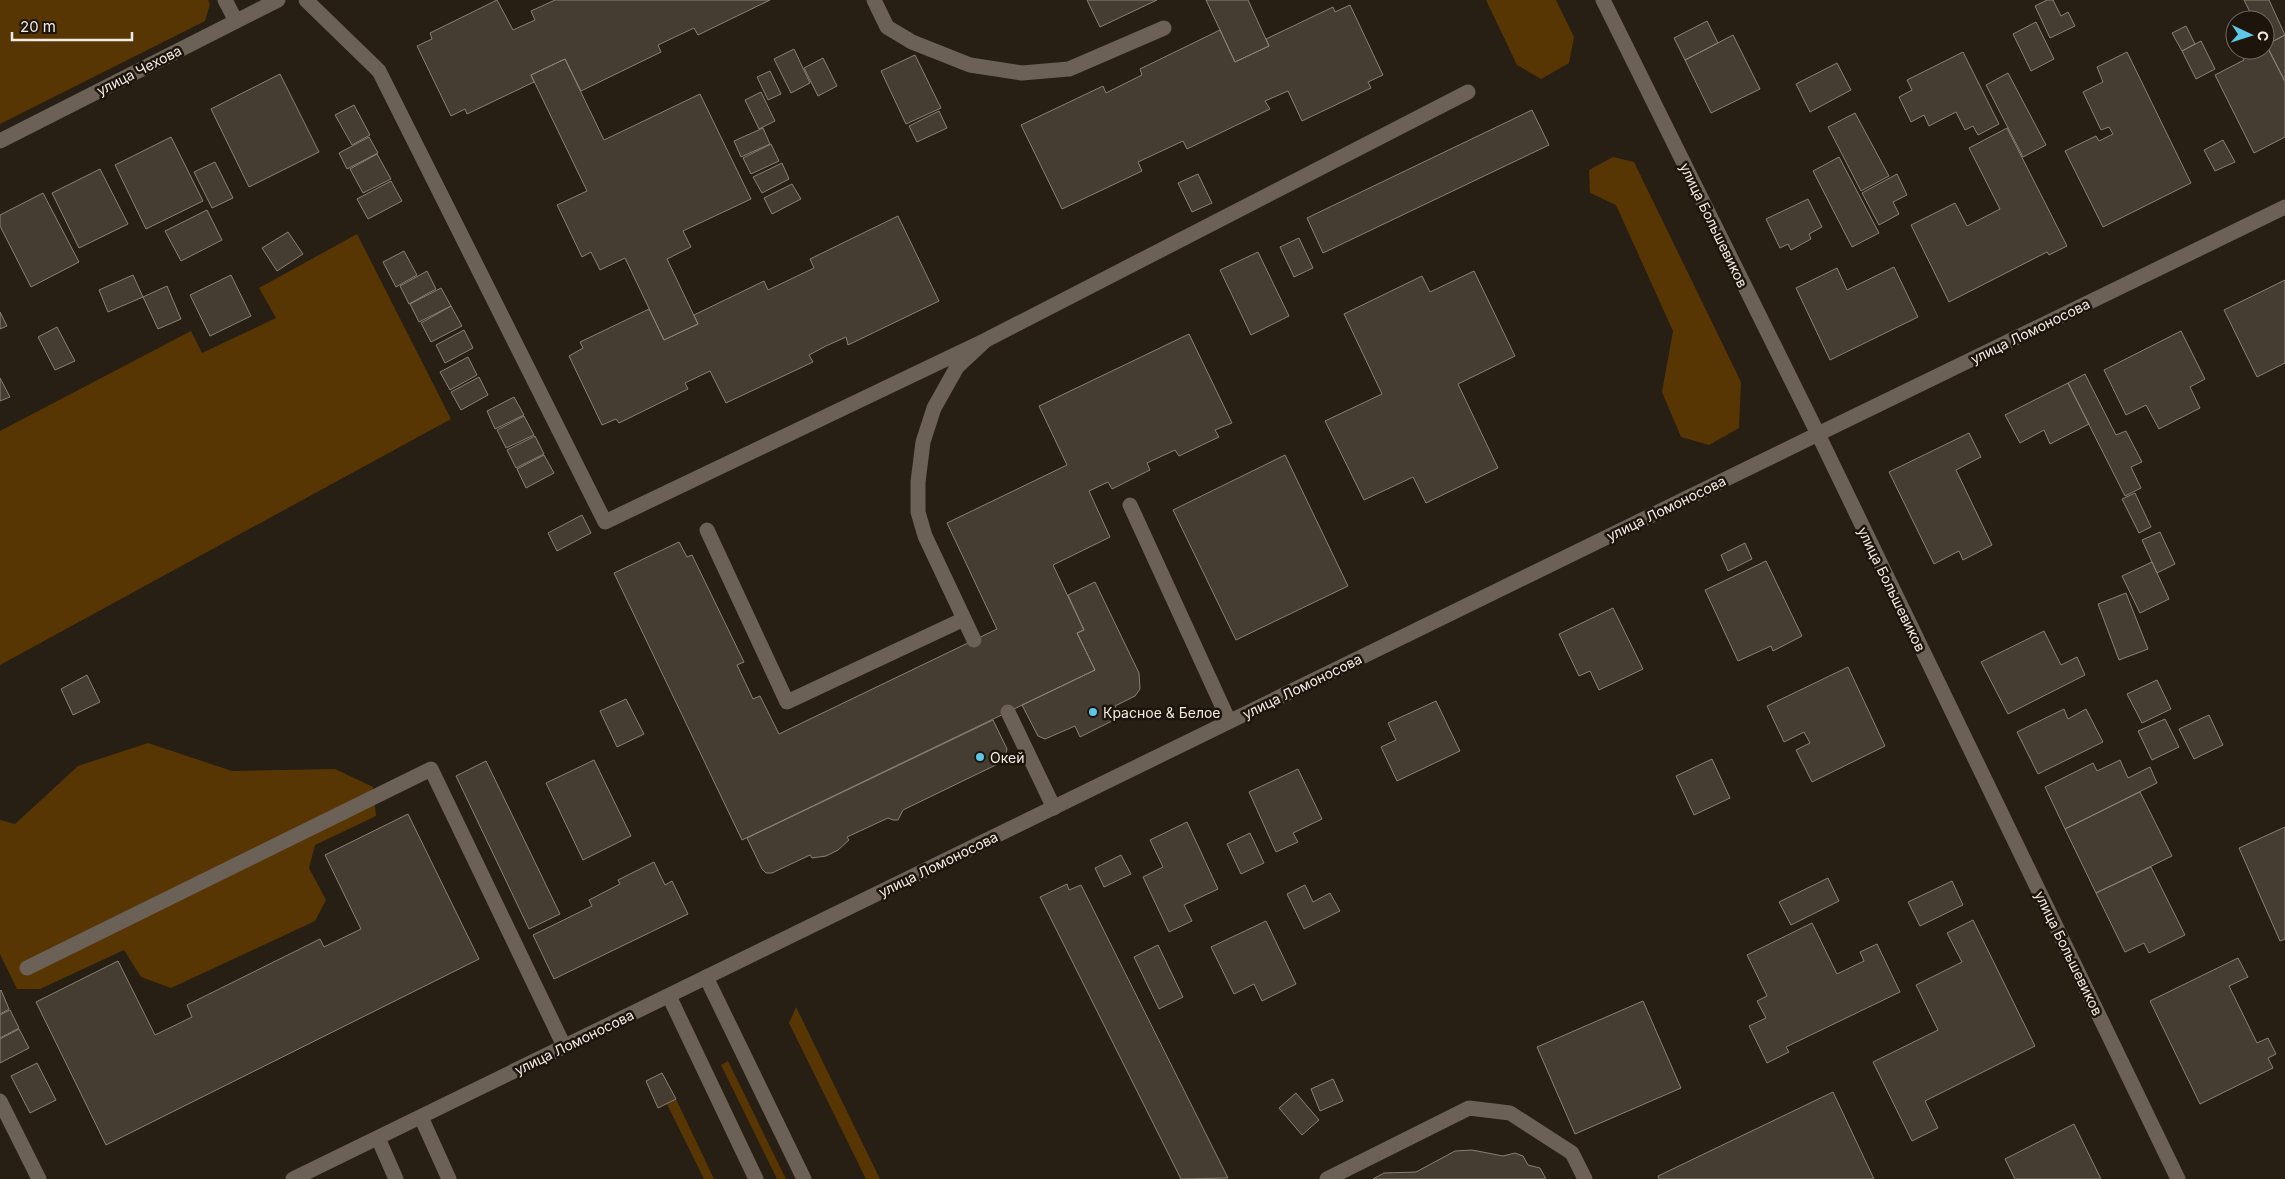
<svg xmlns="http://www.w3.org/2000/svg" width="2285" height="1179" viewBox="0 0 2285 1179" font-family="Inter,sans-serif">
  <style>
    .green { fill: #583604 }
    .building { fill: #463d32; stroke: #8a8074 }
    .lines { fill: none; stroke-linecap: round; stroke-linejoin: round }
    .lane { stroke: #6b6156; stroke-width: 15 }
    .street { stroke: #6b6156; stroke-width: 15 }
    .secondary { stroke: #6b6156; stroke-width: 15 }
    .poi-dot { fill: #5dc7e8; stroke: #1d150b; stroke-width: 2 }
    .labels { text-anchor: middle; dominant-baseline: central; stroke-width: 5; stroke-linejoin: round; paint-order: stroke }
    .street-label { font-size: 14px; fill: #f1ebe5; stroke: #1d150b }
    .poi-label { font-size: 14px; fill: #f1ebe5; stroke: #1d150b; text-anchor: start }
  </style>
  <rect width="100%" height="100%" fill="#271e14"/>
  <!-- green -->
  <path class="green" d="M0 0H208L210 4 205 21 0 124Z
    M1486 0H1556L1574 37 1569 63 1541 79 1517 65Z
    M1613 157 1634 162 1741 382 1739 428 1709 445 1681 437 1662 392 1673 331 1616 205 1590 193 1589 170Z
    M357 234 451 419 0 665V431L191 331 202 353 276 318 259 288Z
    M148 743 232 771 335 769 373 787 376 816 315 845 309 868 326 900 315 921 171 988 141 977 124 950 40 989H17L0 954V820L15 824 78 766Z
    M796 1007 880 1179H866L789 1023Z
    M728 1061 786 1179H777L721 1065Z
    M676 1099 714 1179H704L667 1104Z"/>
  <!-- building -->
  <path class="building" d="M497 0 513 30 535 20 531 11 555 0H770L698 35 694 28 658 45 661 52 581 91 565 59 531 75 534 82 467 114 465 109 451 116 417 46 432 39 430 33Z
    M1087 0H1157L1100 27Z
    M1206 0H1248L1269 46 1235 62Z
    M2047 0H2053L2061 16 2068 12 2075 26 2050 38 2035 6Z
    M2244 0H2269L2285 35 2266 45 2265 20H2254Z
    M1350 5 1383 75 1368 82 1371 88 1302 121 1288 91 1265 101 1270 109 1187 149 1183 141 1138 162 1142 171 1062 209 1021 125 1103 86 1106 93 1142 75 1140 69 1220 30 1235 62 1269 46 1266 39 1333 7 1335 12Z
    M1707 21 1718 43 1685 60 1674 38Z
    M2036 22 2054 59 2031 71 2013 34Z
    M2186 26 2195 44 2182 51 2172 33Z
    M1733 35 1760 89 1711 113 1685 60Z
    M2285 35V81L2266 45Z
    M2201 41 2215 69 2196 79 2182 51Z
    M2266 44 2285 82V137L2254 153 2215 75 2244 60 2242 56 2253 50H2265Z
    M794 49 810 83 791 93 774 59Z
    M1963 52 1999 124 1978 135 1973 126 1965 130 1956 112 1929 126 1924 115 1911 122 1899 97 1912 90 1907 80Z
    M2127 52 2191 183 2103 227 2065 151 2096 136 2099 141 2113 134 2109 127 2101 130 2083 92 2103 82 2097 67Z
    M915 55 941 108 906 124 881 71Z
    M823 58 837 86 818 96 804 68Z
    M565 59 604 140 700 94 751 199 683 231 691 247 667 259 698 324 664 340 625 258 600 270 591 252 582 257 557 205 587 191 531 75Z
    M1837 63 1851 90 1810 112 1796 84Z
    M770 71 781 94 768 100 757 77Z
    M2008 73 2046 145 2023 157 1986 85Z
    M280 74 319 152 249 187 211 109Z
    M761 92 775 121 759 129 745 100Z
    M354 105 370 135 352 145 335 115Z
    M1532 110 1549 145 1323 253 1307 218Z
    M939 111 947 128 917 142 909 126Z
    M1855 113 1889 176 1861 191 1828 127Z
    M763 128 770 144 741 157 734 141Z
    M2007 128 2067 246 2049 255 2047 252 1949 302 1911 225 1955 203 1967 226 2000 209 1969 148Z
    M171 137 203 201 146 229 115 165Z
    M369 137 378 153 347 169 339 153Z
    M2223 140 2235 162 2215 171 2204 150Z
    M771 144 779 161 751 174 743 158Z
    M377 154 391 179 363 193 350 169Z
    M1839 157 1879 233 1852 247 1813 171Z
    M215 162 233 198 212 208 194 172Z
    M782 163 789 179 762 193 753 177Z
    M100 169 128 224 79 248 52 193Z
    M1198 174 1212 203 1192 212 1178 183Z
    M1897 174 1907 195 1893 202 1899 214 1879 225 1862 193Z
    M391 181 402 201 368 219 357 199Z
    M792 184 801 199 772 214 764 198Z
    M43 193 79 262 31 287 0 226V215Z
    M1808 199 1822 227 1809 234 1811 239 1791 250 1788 244 1780 248 1766 219Z
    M207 210 222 240 181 261 165 231Z
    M898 216 939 301 848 345 846 337 826 346 809 355 813 362 726 403 710 371 685 383 688 389 619 423 616 419 602 425 569 356 583 348 580 342 649 309 664 340 698 324 694 315 764 281 768 290 814 268 810 259Z
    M288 232 303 254 277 271 262 248Z
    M1299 238 1313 268 1294 277 1280 247Z
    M404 251 417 275 396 287 383 262Z
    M1258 252 1289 316 1251 335 1220 270Z
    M1894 267 1918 317 1830 360 1796 288 1837 268 1847 290Z
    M427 271 436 289 409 304 400 286Z
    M1474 271 1515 356 1458 384 1498 468 1426 503 1413 477 1364 500 1325 421 1382 394 1344 314 1422 276 1430 292Z
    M133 275 143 297 108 312 99 290Z
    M231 275 251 316 210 336 190 295Z
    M2285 280V363L2257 377 2224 310Z
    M167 286 181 319 158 329 143 297Z
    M441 288 451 306 419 322 410 304Z
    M451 306 462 326 431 342 421 323Z
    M0 312 7 326 0 329Z
    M57 327 75 361 55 370 38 337Z
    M464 330 473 348 445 363 436 345Z
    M2181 331 2205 379 2190 387 2200 408 2159 429 2146 405 2126 415 2104 370Z
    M1189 334 1232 423 1215 430 1219 437 1179 456 1175 450 1147 463 1150 470 1112 489 1108 482 1089 491 1110 537 1053 565 1084 630 1077 633 1095 670 742 840 614 573 679 542 687 557 692 555 744 662 737 665 753 699 760 696 779 734 997 629 947 523 1067 465 1039 406Z
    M468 357 477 375 450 390 440 372Z
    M2085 374 2116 435 2126 431 2142 462 2131 467 2141 488 2125 496 2068 383Z
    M479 377 488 395 461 410 451 392Z
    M0 378 10 397 0 401Z
    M2068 383 2089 424 2050 444 2044 430 2020 443 2005 415Z
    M514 397 524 415 495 429 487 411Z
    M524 416 534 435 506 448 497 430Z
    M1969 433 1981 457 1956 470 1992 545 1963 560 1959 551 1934 564 1889 472Z
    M535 436 544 454 516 468 507 450Z
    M544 455 554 473 526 488 517 469Z
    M1285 455 1348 586 1236 640 1173 510Z
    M2135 493 2151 527 2139 533 2122 499Z
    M582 515 591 533 557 551 548 533Z
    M2160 532 2175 564 2157 573 2142 540Z
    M1745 543 1752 559 1728 571 1721 555Z
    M1766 561 1802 636 1773 651 1771 646 1738 661 1705 590Z
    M2152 562 2169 599 2140 613 2122 576Z
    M1095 582 1139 673 1140 689 1135 696 1115 706 1120 717 1080 737 1075 726 1045 739 1038 736 1022 705 1095 670 1077 633 1084 630 1068 595Z
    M2126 593 2148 649 2119 660 2098 604Z
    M1613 608 1643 669 1599 690 1590 671 1579 676 1559 634Z
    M2044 631 2061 665 2077 657 2085 675 2008 714 1981 662Z
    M1848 667 1885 746 1812 782 1796 750 1810 743 1804 732 1784 742 1767 706Z
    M87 675 100 702 73 715 61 689Z
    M2157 680 2171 709 2142 723 2127 694Z
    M626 699 644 734 617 747 600 711Z
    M1436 701 1460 751 1397 781 1381 747 1396 740 1388 723Z
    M2064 709 2068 719 2086 709 2103 742 2038 774 2017 732Z
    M2209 715 2223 745 2194 759 2179 729Z
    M2165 719 2179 747 2152 760 2138 731Z
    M993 720 1007 749 1004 761 903 810 898 820H893L888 818 847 837 849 840 838 850 826 856 812 858 810 855 772 873H766L762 869 747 838Z
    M1712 759 1730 798 1694 815 1676 776Z
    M594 760 631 836 583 860 546 783Z
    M2120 760 2128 778 2150 767 2157 783 2065 829 2045 787 2093 763 2097 771Z
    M486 761 560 914 529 929 456 776Z
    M1298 769 1322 819 1293 833 1298 842 1276 852 1249 792Z
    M2140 792 2172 856 2096 893 2065 829Z
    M408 814 479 959 106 1145 36 1002 118 961 155 1035 192 1017 187 1005 320 939 324 947 361 929 325 855Z
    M1187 822 1218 889 1184 905 1192 921 1169 932 1143 877 1163 867 1150 840Z
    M2285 827V939L2280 941 2239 848Z
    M1250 833 1264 863 1241 874 1227 844Z
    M1121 855 1131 874 1104 887 1095 868Z
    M654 862 665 885 672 881 688 914 554 979 533 935 592 906 589 900 620 884 618 880Z
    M2151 867 2185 935 2149 953 2144 943 2125 952 2096 893Z
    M1828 878 1839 901 1791 925 1779 902Z
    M1952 881 1963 905 1920 926 1908 902Z
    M1067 884 1069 890 1081 885 1228 1178 1181 1179 1040 897Z
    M1305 885 1313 902 1330 893 1340 911 1304 929 1287 894Z
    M1973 920 2035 1046 1925 1101 1938 1128 1912 1141 1873 1062 1938 1030 1916 985 1962 962 1947 933Z
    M1266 921 1296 984 1262 1001 1254 984 1234 994 1211 947Z
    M1812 923 1837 974 1864 961 1860 952 1877 944 1900 992 1786 1047 1789 1052 1767 1063 1749 1026 1766 1018 1757 1001 1767 996 1747 955Z
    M1158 945 1183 997 1159 1009 1134 957Z
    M2238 958 2248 977 2229 986 2257 1043 2268 1038 2276 1054 2268 1058 2273 1068 2200 1104 2150 1001Z
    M1 990 9 1009 0 1014V991Z
    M1643 1001 1681 1088 1575 1134 1537 1047Z
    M10 1010 19 1028 0 1038V1015Z
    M19 1029 29 1048 0 1063V1039Z
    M37 1063 56 1100 30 1113 11 1076Z
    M662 1073 676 1099 658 1108 646 1081Z
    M1333 1079 1343 1101 1320 1111 1311 1089Z
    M1833 1092 1874 1179H1659L1658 1176Z
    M1296 1093 1319 1120 1302 1135 1279 1108Z
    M2074 1124 2101 1179H2015L2005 1159Z
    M1472 1150 1503 1156 1515 1153 1523 1156 1528 1165 1540 1168 1546 1179H1373L1384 1173 1416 1172 1455 1151Z"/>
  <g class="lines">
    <!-- lane -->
    <path class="lane" d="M225 0 236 21
      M306 0 379 71 605 522 986 340
      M874 0 887 27 912 42 970 65 1022 73 1069 69 1164 28
      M1130 505 1229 721
      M707 530 787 702 964 619
      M974 640 925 536 918 512V482L923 442 934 408 957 367 986 340 1468 92
      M1008 712 1054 808
      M27 968 431 769 564 1046
      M706 977 804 1179
      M669 996 756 1179
      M0 1101 39 1179
      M421 1117 449 1179
      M378 1138 396 1179
      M1327 1179 1469 1108 1510 1113 1572 1153 1585 1179"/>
    <!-- street -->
    <path class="street" d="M0 141 278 0
      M1818 434 2285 207"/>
    <!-- secondary -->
    <path class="secondary" d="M1603 0 1818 434 2178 1179
      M293 1179 1818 434"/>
  </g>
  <!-- markers -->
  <g class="poi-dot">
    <circle cx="1093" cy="712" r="5"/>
    <circle cx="980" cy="757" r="5"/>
  </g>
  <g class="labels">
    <!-- street labels -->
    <g class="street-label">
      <text transform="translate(139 70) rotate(-27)">улица Чехова</text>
      <text transform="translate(1714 225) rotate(64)">улица Большевиков</text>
      <text transform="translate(2030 331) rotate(-26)">улица Ломоносова</text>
      <text transform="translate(1666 508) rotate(-26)">улица Ломоносова</text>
      <text transform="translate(1892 589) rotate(64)">улица Большевиков</text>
      <text transform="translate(1302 686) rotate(-26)">улица Ломоносова</text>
      <text transform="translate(938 864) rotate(-26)">улица Ломоносова</text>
      <text transform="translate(2069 953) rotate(64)">улица Большевиков</text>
      <text transform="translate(574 1042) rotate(-26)">улица Ломоносова</text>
    </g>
    <!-- poi labels -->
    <g class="poi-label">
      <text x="1103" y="712">Красное &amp; Белое</text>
      <text x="990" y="757">Окей</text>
    </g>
  </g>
  <!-- north arrow -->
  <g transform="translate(2250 35) rotate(94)"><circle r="24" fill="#1d150b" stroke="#726b62"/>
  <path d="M0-4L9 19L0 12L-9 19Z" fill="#5dc7e8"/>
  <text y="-8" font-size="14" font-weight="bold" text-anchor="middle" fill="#f1ebe5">С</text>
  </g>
  <!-- scale -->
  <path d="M12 32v8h120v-8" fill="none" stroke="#f1ebe5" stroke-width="2.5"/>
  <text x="20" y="32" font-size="15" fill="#f1ebe5" stroke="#1d150b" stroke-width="4" paint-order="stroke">20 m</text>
</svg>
